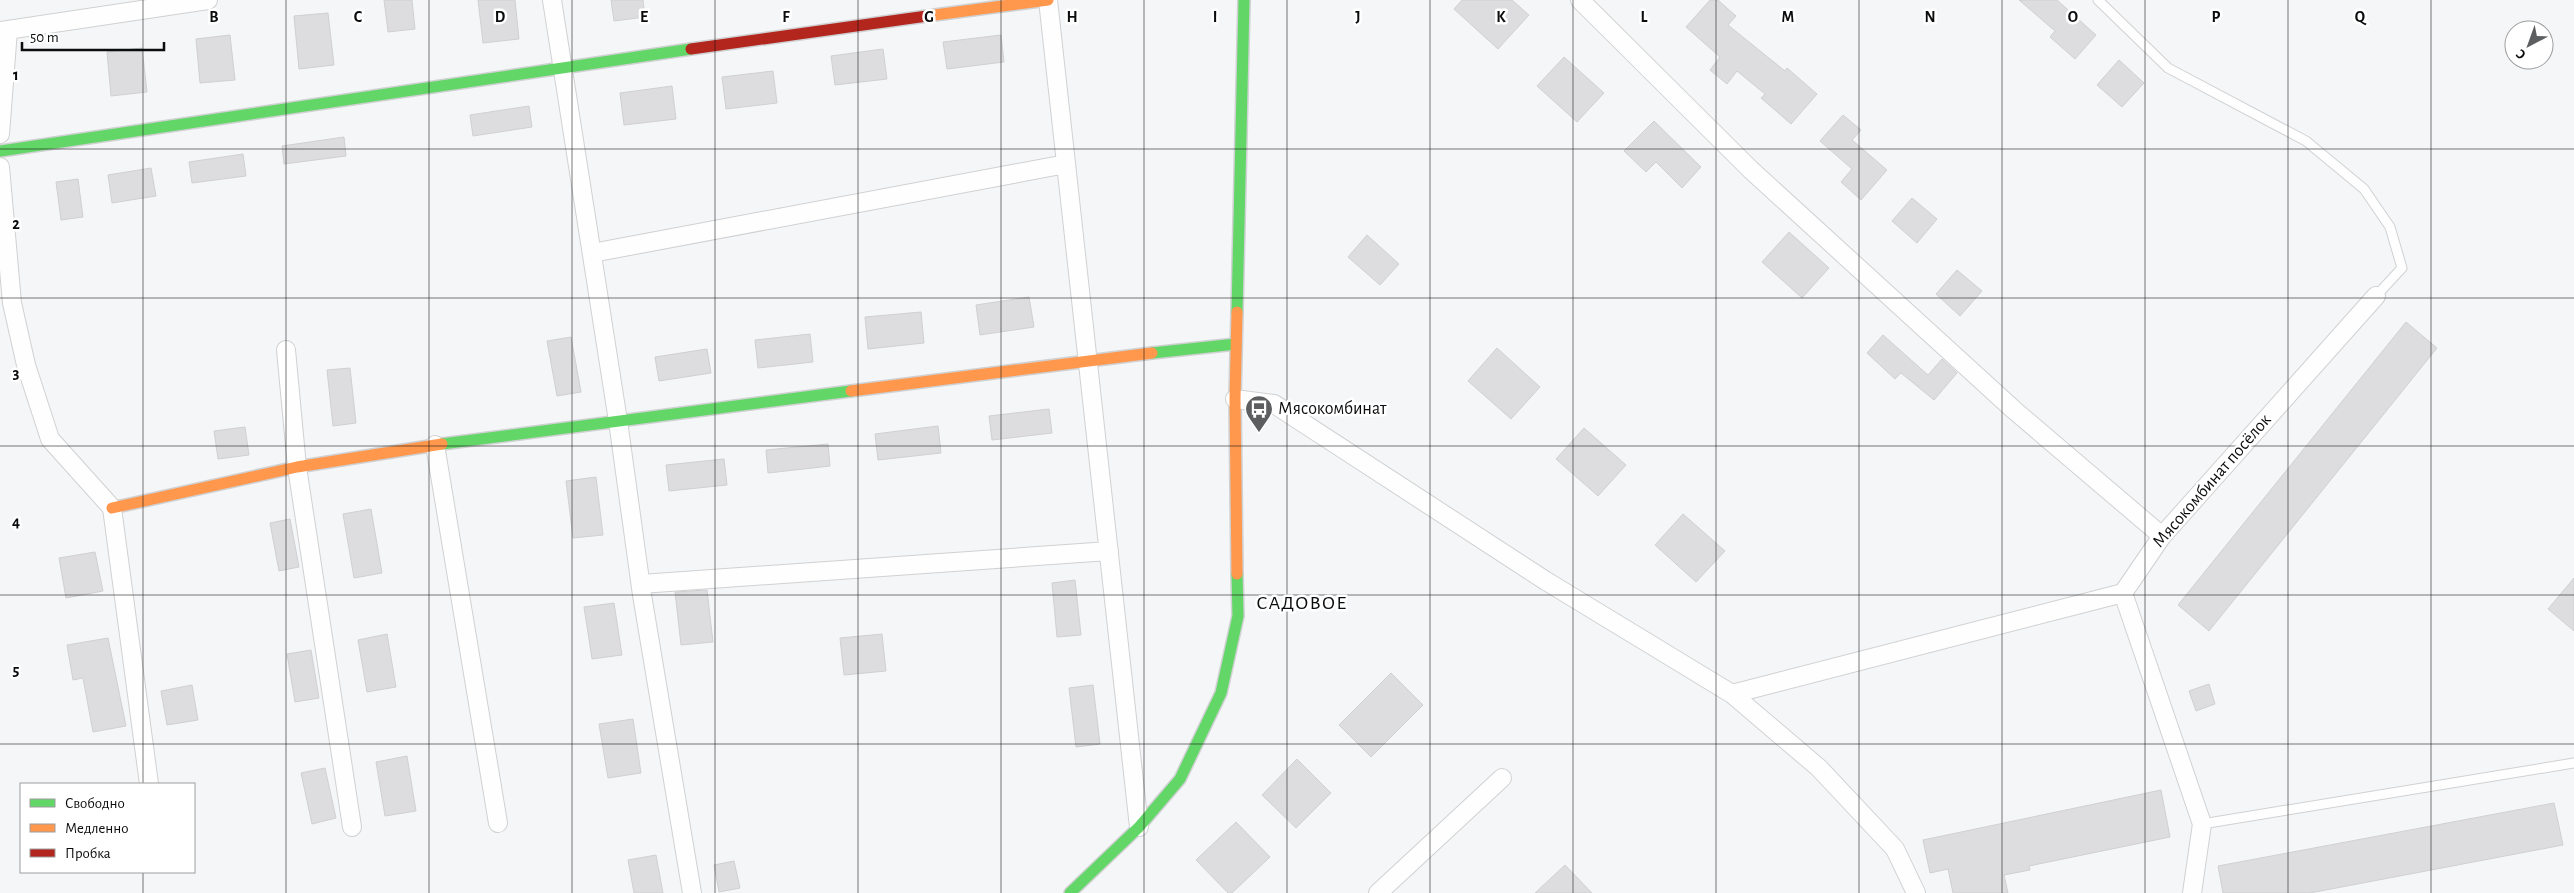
<svg xmlns="http://www.w3.org/2000/svg" width="2574" height="893" viewBox="0 0 2574 893" font-family="'Alegreya Sans',sans-serif">
  <style>
    .building { fill: #dddddf; stroke: #d0d0d2 }
    .lines { fill: none; stroke-linecap: round; stroke-linejoin: round }
    .lane-casing { stroke: #d0d1d2; stroke-width: 11 }
    .street-casing { stroke: #d0d1d2; stroke-width: 20 }
    .fast-casing { stroke: #d0d1d2; stroke-width: 14 }
    .slow-casing { stroke: #d0d1d2; stroke-width: 14 }
    .jam-casing { stroke: #d0d1d2; stroke-width: 14 }
    .lane { stroke: #fefefe; stroke-width: 9 }
    .street { stroke: #fefefe; stroke-width: 18 }
    .fast { stroke: #63d668; stroke-width: 11 }
    .slow { stroke: #ff974d; stroke-width: 11 }
    .jam { stroke: #b3261e; stroke-width: 11 }
    .grid { fill: none; stroke: #0b0c0d; stroke-width: 1; stroke-opacity: 0.55 }
    .labels { text-anchor: middle; dominant-baseline: central; stroke-width: 5; stroke-linejoin: round; paint-order: stroke }
    .poi-label { font-size: 18px; fill: #0b0c0d; stroke: #fff; text-anchor: start }
    .street-label { font-size: 18px; fill: #0b0c0d; stroke: #fff }
    .quarter-label { font-size: 20px; letter-spacing: 1px; fill: #0b0c0d; stroke: #fff }
    .grid-label { font-size: 16px; text-anchor: middle; font-weight: bold; fill: #0b0c0d; stroke: #fff; stroke-width: 5; stroke-linejoin: round; paint-order: stroke }
  </style>
  <rect width="100%" height="100%" fill="#f5f6f8"/>
  <!-- building -->
  <path class="building" d="M384 0H412L415 29 388 32Z
    M478 0H515L519 39 483 43Z
    M611 0H643L645 17 614 21Z
    M1462 0H1512L1529 15 1498 49 1454 9Z
    M1710 0H1718L1736 16 1728 25 1785 71 1787 68 1817 94 1791 124 1761 98 1765 94 1737 71 1727 84 1710 70 1720 57 1686 27Z
    M2019 0H2057L2096 35 2075 59 2050 37 2055 31Z
    M328 13 334 65 299 69 294 16Z
    M230 35 235 80 200 83 196 39Z
    M1001 35 1004 62 947 69 943 42Z
    M142 48 147 92 111 96 107 52Z
    M883 49 887 79 835 85 831 56Z
    M1564 57 1604 93 1577 122 1537 86Z
    M2119 60 2144 83 2122 107 2097 85Z
    M773 71 777 103 726 109 722 77Z
    M672 86 676 119 624 125 620 93Z
    M529 106 532 127 473 136 470 115Z
    M1843 115 1861 130 1852 140 1887 170 1861 200 1841 182 1852 169 1820 141Z
    M1654 121 1701 167 1682 188 1656 162 1646 172 1624 151Z
    M344 137 346 156 284 164 282 146Z
    M243 154 246 176 192 183 189 162Z
    M151 168 156 196 112 203 108 175Z
    M78 179 83 217 61 220 56 182Z
    M1912 198 1937 219 1917 243 1892 221Z
    M1789 232 1829 268 1802 298 1762 262Z
    M1367 235 1399 264 1380 285 1348 257Z
    M1957 270 1982 291 1960 316 1936 294Z
    M1029 297 1034 327 980 335 976 305Z
    M921 312 924 343 868 349 865 317Z
    M2406 322 2437 348 2209 631 2178 605Z
    M810 334 813 362 758 368 755 340Z
    M1883 335 1928 375 1942 359 1957 373 1934 400 1901 373 1895 379 1867 353Z
    M571 337 581 392 557 396 547 341Z
    M1497 348 1540 387 1511 419 1468 381Z
    M707 349 711 373 659 381 655 357Z
    M350 368 356 423 333 426 327 370Z
    M1049 409 1052 433 992 440 989 416Z
    M938 426 941 453 878 460 875 434Z
    M245 427 249 455 218 459 214 431Z
    M1584 428 1626 465 1598 496 1556 459Z
    M828 444 830 466 768 473 766 450Z
    M724 459 727 485 669 491 666 465Z
    M596 477 603 535 573 538 566 481Z
    M371 509 382 573 354 578 343 514Z
    M1683 514 1725 551 1696 582 1655 545Z
    M290 519 299 567 279 571 270 523Z
    M95 552 103 591 66 598 59 558Z
    M2574 578V631L2548 609Z
    M1075 580 1081 635 1057 637 1052 583Z
    M707 590 713 642 681 645 675 592Z
    M614 603 622 655 592 659 584 607Z
    M387 634 396 687 367 692 358 640Z
    M882 634 886 671 844 675 840 638Z
    M108 638 126 726 93 732 83 678 73 680 67 645Z
    M311 650 319 698 295 702 287 654Z
    M1391 673 1423 705 1371 757 1339 725Z
    M2209 684 2215 704 2196 711 2189 691Z
    M192 685 198 720 167 725 161 691Z
    M1093 685 1100 744 1076 747 1069 688Z
    M633 719 641 773 608 778 599 724Z
    M407 756 416 811 385 816 376 762Z
    M1297 759 1331 793 1296 828 1262 795Z
    M325 768 336 818 312 824 301 773Z
    M2161 790 2170 837 2029 866 2030 870 2004 875 2008 893H1953L1948 869 1930 873 1923 840Z
    M2554 803 2563 845 2310 893H2223L2218 866Z
    M1236 822 1270 857 1232 893H1228L1196 860Z
    M656 855 663 893H634L628 860Z
    M734 861 740 888 719 892 714 865Z
    M1565 865 1592 893H1535Z"/>
  <g class="lines">
    <!-- lane casing -->
    <g class="lane-casing">
      <path id="lane" d="M2098 0 2168 68 2306 141 2364 189 2390 227 2402 268 2376 296
        M2202 824 2574 763"/>
    </g>
    <!-- street casing -->
    <g class="street-casing">
      <path id="street" d="M552 0 618 421 642 595 692 893
        M1048 0 1139 827
        M1580 0 1751 170 2014 410 2162 536
        M0 31 208 0
        M0 134 8 30
        M0 167 12 303 26 365 50 439 112 508 149 784
        M592 253 1066 164
        M286 350 297 467 352 827
        M1235 399 1274 404 1546 581 1732 694 2123 593
        M435 445 498 823
        M641 584 1109 551
        M1732 694 1819 768 1895 849 1916 893
        M1378 893 1502 778
        M2192 893 2202 824 2123 593 2162 536 2376 296"/>
    </g>
    <!-- fast casing -->
    <g class="fast-casing">
      <path id="fast" d="M0 151 691 49
        M1237 312 1244 0
        M1152 353 1236 344
        M442 444 851 391
        M1070 893 1139 827 1180 779 1221 693 1238 616 1237 574"/>
    </g>
    <!-- slow casing -->
    <g class="slow-casing">
      <path id="slow" d="M927 16 1048 0
        M1237 312 1235 399 1237 574
        M851 391 1152 353
        M112 508 297 467 442 444"/>
    </g>
    <!-- jam casing -->
    <g class="jam-casing">
      <path id="jam" d="M691 49 927 16"/>
    </g>
    <!-- lane -->
    <use href="#lane" class="lane"/>
    <!-- street -->
    <use href="#street" class="street"/>
    <!-- fast -->
    <use href="#fast" class="fast"/>
    <!-- slow -->
    <use href="#slow" class="slow"/>
    <!-- jam -->
    <use href="#jam" class="jam"/>
  </g>
  <!-- grid -->
  <path class="grid" d="M143 0V784M286 0V893M429 0V893M572 0V893M715 0V893M858 0V893M1001 0V893M1144 0V893M1287 0V893M1430 0V893M1573 0V893M1716 0V893M1859 0V893M2002 0V893M2145 0V893M2288 0V893M2431 0V893M0 149H2574M0 298H2574M0 446H2574M0 595H2574M0 744H2574M143 872V893"/>
  <!-- icons -->
  <defs>
    <g id="bus-pin" transform="scale(1.4375)"><path d="M0 17L-7.5 6A9.5 9.5 0 1 1 7.5 6Z" fill="#5d5e5f" stroke="#fff"/><path d="M-5-6H5V4H4V6H2V4H-2V6H-4V4H-5ZM-3.5-4V0h7V-4ZM-3.5 1.2v1.5H-2V1.2ZM2 1.2v1.5H3.5V1.2Z" fill="#fff"/></g>
  </defs>
  <g fill-rule="evenodd">
    <use href="#bus-pin" x="1259" y="409"/>
  </g>
  <g class="labels">
    <!-- poi labels -->
    <g class="poi-label">
      <text x="1278" y="409">Мясокомбинат</text>
    </g>
    <!-- street labels -->
    <g class="street-label">
      <text transform="translate(2212 481) rotate(-49)">Мясокомбинат посёлок</text>
    </g>
    <!-- quarter labels -->
    <g class="quarter-label">
      <text x="1302" y="603">САДОВОЕ</text>
    </g>
  </g>
  <g class="grid-label">
    <text x="214" y="22">B</text>
    <text x="358" y="22">C</text>
    <text x="500" y="22">D</text>
    <text x="644" y="22">E</text>
    <text x="786" y="22">F</text>
    <text x="929" y="22">G</text>
    <text x="1072" y="22">H</text>
    <text x="1215" y="22">I</text>
    <text x="1358" y="22">J</text>
    <text x="1501" y="22">K</text>
    <text x="1644" y="22">L</text>
    <text x="1788" y="22">M</text>
    <text x="1930" y="22">N</text>
    <text x="2073" y="22">O</text>
    <text x="2216" y="22">P</text>
    <text x="2360" y="22">Q</text>
    <text x="16" y="80">1</text>
    <text x="16" y="229">2</text>
    <text x="16" y="378">3</text>
    <text x="16" y="527">4</text>
    <text x="16" y="675">5</text>
  </g>
  <!-- legend -->
  <rect x="20" y="783" width="175" height="90" fill="#ffffff" stroke="#9d9e9e"/>
  <rect x="30" y="799" width="25" height="8" fill="#63d668" stroke="#9d9e9e"/>
  <text x="65" y="808" font-size="15" fill="#0b0c0d">Свободно</text>
  <rect x="30" y="824" width="25" height="8" fill="#ff974d" stroke="#9d9e9e"/>
  <text x="65" y="833" font-size="15" fill="#0b0c0d">Медленно</text>
  <rect x="30" y="849" width="25" height="8" fill="#b3261e" stroke="#9d9e9e"/>
  <text x="65" y="858" font-size="15" fill="#0b0c0d">Пробка</text>
  <!-- north arrow -->
  <g transform="translate(2529 45) rotate(221)"><circle r="24" fill="#ffffff" stroke="#9d9e9e"/>
  <path d="M0-4L9 19L0 12L-9 19Z" fill="#5d5e5f"/>
  <text y="-8" font-size="14" font-weight="bold" text-anchor="middle" fill="#0b0c0d">С</text>
  </g>
  <!-- scale -->
  <path d="M22 42v8h142v-8" fill="none" stroke="#0b0c0d" stroke-width="2.5"/>
  <text x="30" y="42" font-size="15" fill="#0b0c0d" stroke="#ffffff" stroke-width="4" paint-order="stroke">50 m</text>
</svg>
